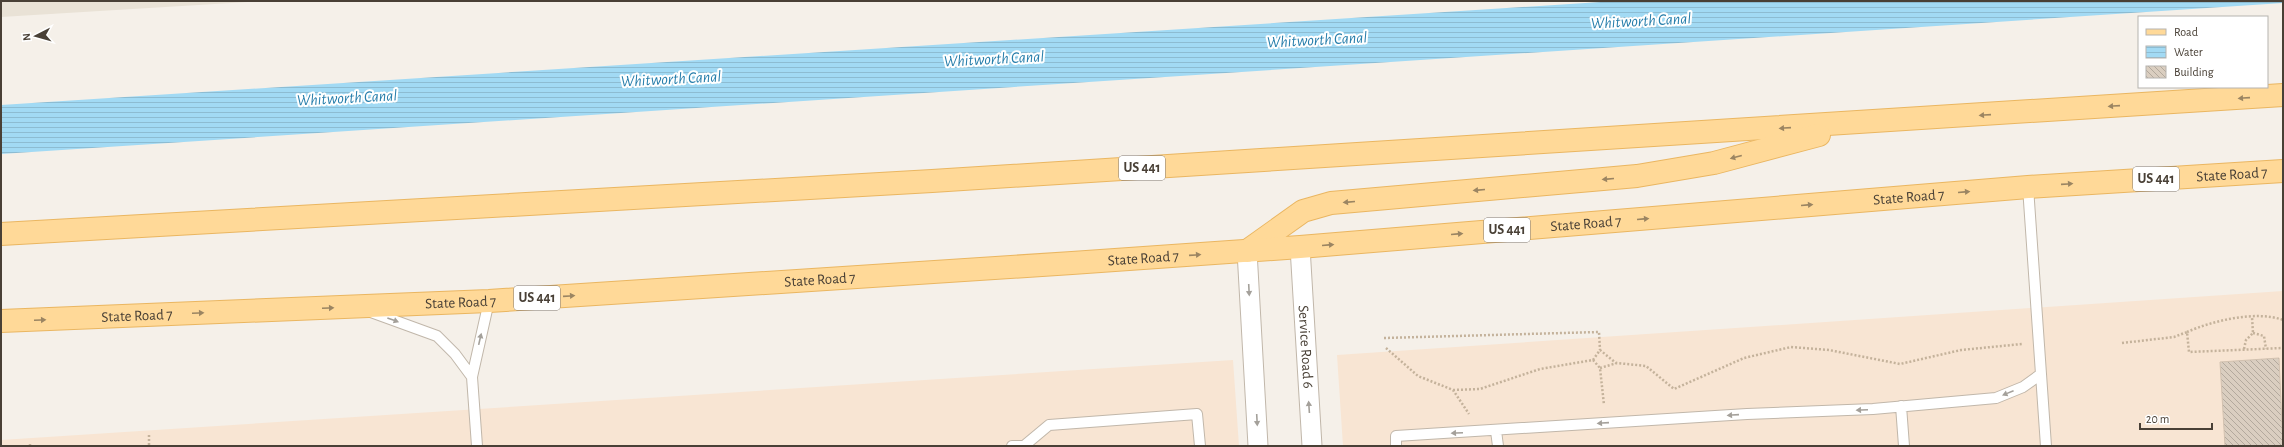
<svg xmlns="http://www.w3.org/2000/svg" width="2284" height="447" viewBox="0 0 2284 447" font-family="'Alegreya Sans',sans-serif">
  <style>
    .residential { fill: #e9e2d6 }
    .commercial { fill: #f8e5d3 }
    .water { fill: url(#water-rules) }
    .building { fill: url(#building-back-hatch); stroke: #d3c2b0 }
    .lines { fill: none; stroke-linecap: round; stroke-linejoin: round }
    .service-casing { stroke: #c1b7aa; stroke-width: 12 }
    .minor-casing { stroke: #c1b7aa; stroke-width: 21 }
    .primary-casing { stroke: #eab661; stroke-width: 24 }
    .path { stroke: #c4b29b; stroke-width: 2.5; stroke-dasharray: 2 2; stroke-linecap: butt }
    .service { stroke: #fff; stroke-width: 10 }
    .minor { stroke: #fff; stroke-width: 19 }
    .primary { stroke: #ffd998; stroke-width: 22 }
    .oneway { fill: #9b8562 }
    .oneway2 { fill: #a4a09a }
    .labels { text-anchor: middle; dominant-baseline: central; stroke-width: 4; stroke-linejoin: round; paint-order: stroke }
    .shield { fill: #fff; stroke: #807972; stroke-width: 1 }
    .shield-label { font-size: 14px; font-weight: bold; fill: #494036 }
    .street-label { font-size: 15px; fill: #494036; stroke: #fff }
    .water-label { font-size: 16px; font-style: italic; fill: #277eab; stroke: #fff }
  </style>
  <defs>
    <pattern id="water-rules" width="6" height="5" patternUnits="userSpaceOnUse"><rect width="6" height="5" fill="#a2daf4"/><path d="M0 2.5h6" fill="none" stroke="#8dbcd2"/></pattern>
    <pattern id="building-back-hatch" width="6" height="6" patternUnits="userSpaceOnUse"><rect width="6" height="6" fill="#dacec0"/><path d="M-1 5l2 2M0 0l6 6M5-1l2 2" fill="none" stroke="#b3a99d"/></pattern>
  </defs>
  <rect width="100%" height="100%" fill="#f5f0e9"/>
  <!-- residential -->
  <path class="residential" d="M1 1H266L1 17Z"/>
  <!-- commercial -->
  <path class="commercial" d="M2283 291V446H1343L1337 355Z
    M1233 360 1239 446H1V440Z"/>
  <!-- water -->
  <path class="water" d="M1616 1H2283V3L1 154V105Z"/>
  <!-- building -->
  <path class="building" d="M2279 358 2283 446H2225L2220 362Z"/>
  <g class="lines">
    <!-- service casing -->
    <g class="service-casing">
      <path id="service" d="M2028 187 2046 446
        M371 312 437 336 455 354 472 377
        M1901 406 1904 446
        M1496 431 1498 446
        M1025 445 1049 425 1197 414 1200 446
        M477 446 472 377 489 301
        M1012 446H1025
        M1396 446V436L1747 414 1873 409 1996 398 2023 387 2041 374"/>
    </g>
    <!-- minor casing -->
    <g class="minor-casing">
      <g id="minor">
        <path id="s1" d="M1300 247 1312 446"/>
        <path d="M1247 251 1258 446"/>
      </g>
    </g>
    <!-- primary casing -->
    <g class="primary-casing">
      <g id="primary">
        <path d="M1 234 932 181 2283 95"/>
        <path d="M1247 251 1303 211 1331 203 1637 176 1714 163 1819 135"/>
        <path id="s2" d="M1 321 489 301 1072 263 1300 247 2028 187 2283 171"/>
      </g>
    </g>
    <!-- path -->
    <path class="path" d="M2187 332C2212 321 2256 310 2283 320
      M2253 333 2264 336 2266 349
      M1384 338 1599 332 1600 350
      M2122 343 2174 337 2187 332 2189 352 2283 348
      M1386 348 1418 376 1453 390 1469 414
      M2244 349 2246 340 2253 333 2252 317
      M1593 360 1600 350 1616 363
      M1600 368 1617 363 1646 366 1674 389 1744 358 1791 347 1829 350 1900 364 1961 350 2022 344
      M1453 390 1480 389 1540 369 1593 360 1600 368 1604 405
      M149 435V446
      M30 444V446"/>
    <!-- service -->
    <use href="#service" class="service"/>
    <!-- minor -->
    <use href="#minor" class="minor"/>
    <!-- primary -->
    <use href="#primary" class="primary"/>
  </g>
  <!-- one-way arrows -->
  <defs><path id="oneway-solid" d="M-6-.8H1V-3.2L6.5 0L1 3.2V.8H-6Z"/></defs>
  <g class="oneway">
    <use href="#oneway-solid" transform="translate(2244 98) rotate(176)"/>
    <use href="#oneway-solid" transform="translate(2114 106) rotate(176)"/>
    <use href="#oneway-solid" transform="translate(1985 115) rotate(176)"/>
    <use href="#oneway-solid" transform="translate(1785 128) rotate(176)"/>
    <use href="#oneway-solid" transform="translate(1736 157) rotate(165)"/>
    <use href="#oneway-solid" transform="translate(1608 179) rotate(175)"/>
    <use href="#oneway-solid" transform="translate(2067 184) rotate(-4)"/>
    <use href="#oneway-solid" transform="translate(1479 190) rotate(175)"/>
    <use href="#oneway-solid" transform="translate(1964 192) rotate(-5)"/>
    <use href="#oneway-solid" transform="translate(1349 202) rotate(175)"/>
    <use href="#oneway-solid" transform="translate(1807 205) rotate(-5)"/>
    <use href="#oneway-solid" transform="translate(1643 219) rotate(-5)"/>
    <use href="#oneway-solid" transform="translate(1457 234) rotate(-5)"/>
    <use href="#oneway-solid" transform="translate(1328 245) rotate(-5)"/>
    <use href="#oneway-solid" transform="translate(1195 255) rotate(-4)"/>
    <use href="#oneway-solid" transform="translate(569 296) rotate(-4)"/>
    <use href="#oneway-solid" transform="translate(328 308) rotate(-2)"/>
    <use href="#oneway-solid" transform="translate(198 313) rotate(-2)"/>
    <use href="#oneway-solid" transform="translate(40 320) rotate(-2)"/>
  </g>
  <g class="oneway2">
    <use href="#oneway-solid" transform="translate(1249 290) rotate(87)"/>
    <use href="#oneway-solid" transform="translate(393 320) rotate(20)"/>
    <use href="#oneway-solid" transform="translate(480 339) rotate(-77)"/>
    <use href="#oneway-solid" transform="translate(2008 393) rotate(158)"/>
    <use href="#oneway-solid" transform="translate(1309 407) rotate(-94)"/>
    <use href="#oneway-solid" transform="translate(1862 410) rotate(177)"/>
    <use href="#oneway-solid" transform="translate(1733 415) rotate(176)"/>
    <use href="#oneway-solid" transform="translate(1257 420) rotate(87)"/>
    <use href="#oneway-solid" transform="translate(1603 423) rotate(176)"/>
    <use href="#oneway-solid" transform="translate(1457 433) rotate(177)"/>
  </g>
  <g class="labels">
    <!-- shield labels -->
    <g class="shield">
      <rect x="1119" y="156" width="46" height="24" rx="3"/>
      <rect x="2133" y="167" width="46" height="24" rx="3"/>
      <rect x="1484" y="218" width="46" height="24" rx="3"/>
      <rect x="514" y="286" width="46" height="24" rx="3"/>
    </g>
    <g class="shield-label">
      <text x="1142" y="168">US 441</text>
      <text x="2156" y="179">US 441</text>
      <text x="1507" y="230">US 441</text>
      <text x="537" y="298">US 441</text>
    </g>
    <!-- street labels -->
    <g class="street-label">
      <text stroke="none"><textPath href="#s2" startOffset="2236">State Road 7</textPath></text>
      <text stroke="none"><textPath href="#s2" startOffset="1912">State Road 7</textPath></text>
      <text stroke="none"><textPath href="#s2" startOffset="1588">State Road 7</textPath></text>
      <text stroke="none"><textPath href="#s2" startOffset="1144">State Road 7</textPath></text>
      <text stroke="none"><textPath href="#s2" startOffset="820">State Road 7</textPath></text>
      <text stroke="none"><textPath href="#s2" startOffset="460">State Road 7</textPath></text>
      <text stroke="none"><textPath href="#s2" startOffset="136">State Road 7</textPath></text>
      <text stroke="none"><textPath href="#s1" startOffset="100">Service Road 6</textPath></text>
    </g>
    <!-- water labels -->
    <g class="water-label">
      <text transform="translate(1641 21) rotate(-3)">Whitworth Canal</text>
      <text transform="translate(1317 40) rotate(-3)">Whitworth Canal</text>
      <text transform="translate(994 59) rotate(-3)">Whitworth Canal</text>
      <text transform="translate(671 79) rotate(-3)">Whitworth Canal</text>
      <text transform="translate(347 98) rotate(-3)">Whitworth Canal</text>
    </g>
  </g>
  <!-- border -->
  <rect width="2284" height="447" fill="none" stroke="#494036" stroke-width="4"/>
  <!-- legend -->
  <rect x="2138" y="16" width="130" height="72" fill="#ffffff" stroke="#b6b3af"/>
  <rect x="2146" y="29" width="20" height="6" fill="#ffd998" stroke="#b6b3af"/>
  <text x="2174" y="36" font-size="12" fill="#494036">Road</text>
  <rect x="2146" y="46" width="20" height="12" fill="url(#water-rules)" stroke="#b6b3af"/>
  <text x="2174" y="56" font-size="12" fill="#494036">Water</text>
  <rect x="2146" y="66" width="20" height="12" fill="url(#building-back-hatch)" stroke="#b6b3af"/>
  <text x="2174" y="76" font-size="12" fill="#494036">Building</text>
  <!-- north arrow -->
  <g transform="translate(36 36) rotate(264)" stroke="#ffffff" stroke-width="3" paint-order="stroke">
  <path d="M0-3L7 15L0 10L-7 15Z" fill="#494036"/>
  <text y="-6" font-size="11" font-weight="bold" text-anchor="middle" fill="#494036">N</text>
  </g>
  <!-- scale -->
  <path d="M2140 423v6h72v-6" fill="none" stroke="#494036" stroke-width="2"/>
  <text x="2146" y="423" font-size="12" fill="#494036" stroke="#ffffff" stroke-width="3" paint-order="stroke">20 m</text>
</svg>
